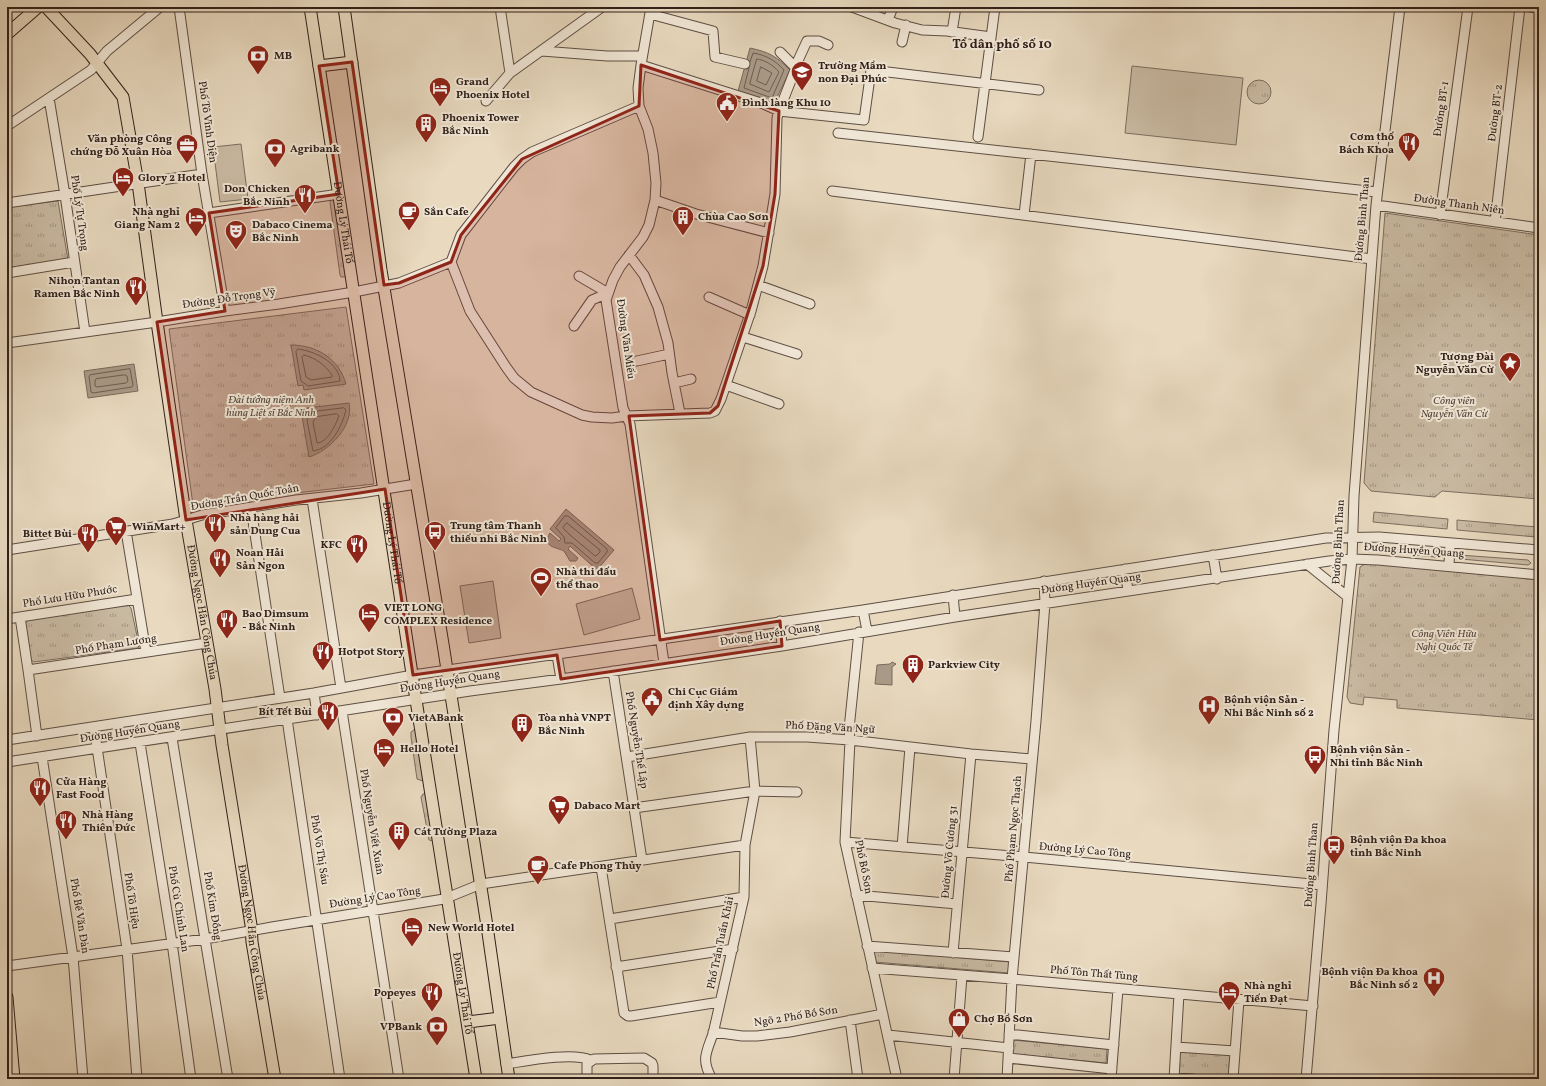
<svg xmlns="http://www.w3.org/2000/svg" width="1546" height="1086" viewBox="0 0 1546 1086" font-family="Vollkorn,serif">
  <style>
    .grass { fill: url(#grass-tufts); stroke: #7c6e5f }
    .pitch { fill: #c9baa3; stroke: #7c6e5f }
    .water { fill: #a99a87; stroke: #796a5c }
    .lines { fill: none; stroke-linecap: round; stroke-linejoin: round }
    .shore { stroke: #6c5e51; stroke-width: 1 }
    .minor-casing { stroke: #5e4f44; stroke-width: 11 }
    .major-casing { stroke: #30211b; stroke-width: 13 }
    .minor { stroke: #f0e6d5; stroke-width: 9 }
    .major { stroke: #e8d9bf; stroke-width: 11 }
    .marked { fill: #8f2418; fill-opacity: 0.2; stroke: #8f2418; stroke-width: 3; stroke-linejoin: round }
    .labels { text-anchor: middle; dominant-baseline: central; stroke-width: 4; stroke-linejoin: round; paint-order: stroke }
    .poi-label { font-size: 11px; font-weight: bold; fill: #30211b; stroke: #f0e6d5; text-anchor: start }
    .street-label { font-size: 11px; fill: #30211b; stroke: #f0e6d5 }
    .park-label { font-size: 11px; font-style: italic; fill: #56473d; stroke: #f0e6d5 }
    .quarter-label { font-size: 13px; font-weight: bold; fill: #30211b; stroke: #f0e6d5 }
  </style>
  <defs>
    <pattern id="grass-tufts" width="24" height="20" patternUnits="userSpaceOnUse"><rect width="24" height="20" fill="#c9baa3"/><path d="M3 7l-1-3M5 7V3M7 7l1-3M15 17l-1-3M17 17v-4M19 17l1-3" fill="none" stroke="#a49784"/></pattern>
  </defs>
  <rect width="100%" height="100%" fill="#e8d9bf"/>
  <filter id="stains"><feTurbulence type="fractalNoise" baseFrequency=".005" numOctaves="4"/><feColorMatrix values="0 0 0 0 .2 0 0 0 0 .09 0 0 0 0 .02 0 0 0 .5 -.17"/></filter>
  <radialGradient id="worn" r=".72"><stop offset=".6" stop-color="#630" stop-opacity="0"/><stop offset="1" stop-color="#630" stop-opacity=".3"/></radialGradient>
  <!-- grass -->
  <path class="grass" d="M1247 92a12 12 0 1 1 24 0a12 12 0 1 1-24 0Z
    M331 200H334L346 276 344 277H341L340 275 330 202Z
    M58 201 68 260 7 268V207Z
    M1385 213 1539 235V499L1442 491 1435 497 1371 491 1364 483Z
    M346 307 374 484 193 505 169 329Z
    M1374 512 1448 519 1447 529 1373 522Z
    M1457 520 1537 527 1536 537 1457 530Z
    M1388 547 1437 551 1440 555 1435 557 1386 552 1385 548Z
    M1459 555 1528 560 1531 563 1528 565 1461 559 1458 557Z
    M1367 563 1539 578V720L1397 708V700L1364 697 1363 705 1350 703 1347 697 1360 567Z
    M128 605 131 608 139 645 138 648 34 662 31 660 25 624 28 620Z
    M415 729 416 730 425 779 423 781 417 779 411 737V732Z
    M426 793 433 841 429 840 421 797 423 794Z
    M873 950 1010 962 1009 973 874 962Z
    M1013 1040 1107 1049 1106 1063 1011 1054Z
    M1178 1048 1234 1052 1232 1079H1211L1176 1076Z"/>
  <!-- pitch -->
  <path class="pitch" d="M1132 66 1243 78 1236 145 1125 133Z
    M241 144 248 199 220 202 213 147Z
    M493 581 501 638 469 643 460 586Z
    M632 588 640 619 584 635 576 604Z"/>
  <!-- water -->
  <path class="water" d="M750 48C769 52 776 56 790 70L774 104 738 91Z
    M291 345C317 345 339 359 346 384L304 390 303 385 298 386Z
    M134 364 138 391 88 398 84 371Z
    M349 403C354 426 329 451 309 457L302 416 307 414V408Z
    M566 509 614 550 597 570 570 546 568 549 578 558 576 561H570L564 551C556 547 541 547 550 533L559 541 561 539 550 529Z
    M892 662 896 664 892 667V685L875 684 877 665 890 664Z"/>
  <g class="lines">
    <!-- shore -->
    <path class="shore" d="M757 59C765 60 773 65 779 72L769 92 750 84Z
      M761 67 772 73 766 85 757 81Z
      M749 68 744 88 772 98 784 70C776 61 766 55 753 53L750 62
      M298 349C314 351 339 362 340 381L308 386 301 381 296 352Z
      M304 355C316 358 325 365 332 375V377L311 380 306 377 302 357Z
      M130 369 133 385 132 387 93 393 91 392 89 376 90 375Z
      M125 375 127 376 128 381 126 383 97 387 95 386V381L96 379Z
      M344 408 346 410C342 426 331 449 313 451L307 420 312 412Z
      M337 414 339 416C335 426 328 442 317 443L313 422 316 417Z
      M565 516H568L607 549V552L598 563H595L572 543H565L564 537 556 528Z
      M567 523 600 550V552L597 555 595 556C584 546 572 538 563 528Z"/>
    <!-- minor casing -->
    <g class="minor-casing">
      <path id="minor" d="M179 7 202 174 225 311
        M500 7 510 73 602 7
        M651 7 641 65 638 88 639 106 648 129 653 153 656 183 655 200 649 225 643 237 620 267 613 280 606 300 623 408 630 424 664 663
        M852 7 895 23 922 30 947 31 991 37
        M1530 7 1539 8
        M650 14 713 31 715 57 745 64
        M888 20 893 7
        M952 32 956 7
        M902 42 906 25
        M542 51 607 56H642
        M641 65 761 103 779 111 864 120 871 70 1039 90
        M795 67 807 41H819L828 45
        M49 98 65 195 85 332
        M486 101 510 73
        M7 126 91 70 107 51 160 7
        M838 133 1377 192
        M978 137 995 7
        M832 191 1372 259
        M655 200 696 214 769 233
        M7 203 202 174
        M1376 205 1539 228
        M209 213 339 194
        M1024 215 1031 154
        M1440 215 1468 7
        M1495 222 1520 7
        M629 255 644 275 658 307 668 343 672 373 680 413
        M451 262 470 311 506 367 514 378 531 392 582 415 592 417 612 418 626 416 710 413 715 411 721 399 751 311 763 266 775 194 777 118 779 111 795 70V67L780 52
        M451 262 461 235 514 167 522 159 532 152 639 106
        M7 273 74 262
        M579 276 608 293
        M758 285 810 304
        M709 297 750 315
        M574 326 592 300 608 293
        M743 337 797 354
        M7 343 157 322 225 311 279 304 354 292 399 283 451 262
        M637 361 669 354
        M674 383 691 379
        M726 385 779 404
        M312 499 341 688
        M251 508 280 698
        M126 531 146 652
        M7 550 173 524 202 515 296 500 361 493 416 484
        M1213 555 1217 579
        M1307 564 1348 597
        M1449 566 1450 544
        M1125 569 1128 591
        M953 595 955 617
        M863 610 867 631
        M20 617 28 670 37 736
        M7 619 137 599
        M780 621 782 646
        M859 632 849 729 850 740 845 842 897 1079
        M557 655 561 679
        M28 670 207 643
        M613 671 642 860
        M314 693 317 715
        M342 711 399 1079
        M287 719 340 1079
        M94 727 127 949 137 1079
        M172 738 228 1079
        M7 740 314 693 413 675 863 610 1326 538 1379 537 1539 550
        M140 743 172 943 191 1079
        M42 757 73 957 83 1079
        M627 757 750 737H807L850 740 971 754 1032 759
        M7 762 470 691 561 679 782 646 955 617 1329 561 1352 559 1378 560 1539 575
        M634 808 755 791 797 792
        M845 842 1024 857 1322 885
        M902 847 910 747
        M601 867 624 1013 628 1016H631L720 1002
        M856 895 957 904
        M610 919 744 897
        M867 946 1014 957
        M953 953 971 754
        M7 966 205 939 272 927 444 899 481 884 745 845
        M616 967 733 949
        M872 968 1012 979 1313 1006
        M850 1020 858 1079
        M713 1032 742 1036H757L790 1032 883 1014
        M1009 1034 1114 1045
        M888 1035 1009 1048
        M1176 1047 1235 1051
        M1008 1058 1112 1069
        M506 1064C526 1061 573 1052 590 1060
        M1174 1078 1193 1079
        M587 1079V1064L594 1059 644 1058 652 1063 653 1066V1079
        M712 1079C701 1060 706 1053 713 1034L744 897 745 845 755 791 750 737
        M954 1079 962 976
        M1007 1079 1012 979 1036 721 1045 603 1044 581
        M1111 1079 1118 989
        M1174 1079 1179 994
        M1233 1079 1239 1000
        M1306 1079 1321 904 1334 730 1352 559 1354 496 1376 205 1400 7"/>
    </g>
    <!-- major casing -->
    <g class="major-casing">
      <g id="major">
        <path id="s1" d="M46 7 90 54 123 97 138 183 157 322 186 520 215 689 222 745 251 925 252 942 275 1079"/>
        <path id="s2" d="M310 7 416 700 476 1079"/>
        <path d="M344 7 381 270 443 644 487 926 509 1079"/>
        <path d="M7 34 38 7"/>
        <path d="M319 66 352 62"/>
        <path d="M7 997 14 1079"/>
        <path d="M468 1022 500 1018"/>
      </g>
    </g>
    <!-- minor -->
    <use href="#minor" class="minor"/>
    <!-- major -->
    <use href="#major" class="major"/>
  </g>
  <!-- marked area -->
  <path class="marked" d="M352 62 384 285 399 283 451 262 461 235 522 159 639 106 641 65 779 111 775 194 763 266 718 406 710 413 629 416 660 640 780 621 782 646 561 679 557 655 413 675 385 489 186 520 157 322 225 311 209 213 339 194 319 66Z"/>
  <!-- icons -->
  <defs>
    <g id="bank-pin" transform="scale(1.15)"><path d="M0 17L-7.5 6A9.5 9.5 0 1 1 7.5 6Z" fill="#8f2418" stroke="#f0e6d5"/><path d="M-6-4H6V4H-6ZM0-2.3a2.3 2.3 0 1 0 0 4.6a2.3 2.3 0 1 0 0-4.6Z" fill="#fff"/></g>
    <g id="school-pin" transform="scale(1.15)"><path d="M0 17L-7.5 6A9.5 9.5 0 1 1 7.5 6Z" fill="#8f2418" stroke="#f0e6d5"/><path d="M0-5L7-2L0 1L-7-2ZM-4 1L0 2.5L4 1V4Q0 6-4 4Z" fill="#fff"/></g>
    <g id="hotel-pin" transform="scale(1.15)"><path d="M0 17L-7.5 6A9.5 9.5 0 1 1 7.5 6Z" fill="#8f2418" stroke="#f0e6d5"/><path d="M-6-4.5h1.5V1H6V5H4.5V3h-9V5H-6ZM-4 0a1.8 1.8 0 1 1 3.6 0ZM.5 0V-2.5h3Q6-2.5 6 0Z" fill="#fff"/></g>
    <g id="civic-pin" transform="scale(1.15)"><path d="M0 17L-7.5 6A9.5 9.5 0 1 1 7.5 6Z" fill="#8f2418" stroke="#f0e6d5"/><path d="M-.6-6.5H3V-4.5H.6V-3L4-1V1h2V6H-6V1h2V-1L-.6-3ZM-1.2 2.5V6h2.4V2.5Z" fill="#fff"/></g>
    <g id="building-pin" transform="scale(1.15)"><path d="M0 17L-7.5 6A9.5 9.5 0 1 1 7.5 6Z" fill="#8f2418" stroke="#f0e6d5"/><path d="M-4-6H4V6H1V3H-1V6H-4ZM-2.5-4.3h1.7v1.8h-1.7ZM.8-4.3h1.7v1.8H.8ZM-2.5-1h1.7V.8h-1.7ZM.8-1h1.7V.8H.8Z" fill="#fff"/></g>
    <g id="restaurant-pin" transform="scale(1.15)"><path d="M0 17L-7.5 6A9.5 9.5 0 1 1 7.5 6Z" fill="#8f2418" stroke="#f0e6d5"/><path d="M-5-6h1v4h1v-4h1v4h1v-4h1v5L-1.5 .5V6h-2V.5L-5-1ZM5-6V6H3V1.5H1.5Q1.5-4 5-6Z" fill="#fff"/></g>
    <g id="office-pin" transform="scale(1.15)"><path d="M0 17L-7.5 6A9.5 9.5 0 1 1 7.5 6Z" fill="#8f2418" stroke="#f0e6d5"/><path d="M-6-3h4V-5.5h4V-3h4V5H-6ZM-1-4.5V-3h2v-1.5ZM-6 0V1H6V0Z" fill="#fff"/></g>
    <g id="cafe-pin" transform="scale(1.15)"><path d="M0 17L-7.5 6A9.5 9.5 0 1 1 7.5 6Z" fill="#8f2418" stroke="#f0e6d5"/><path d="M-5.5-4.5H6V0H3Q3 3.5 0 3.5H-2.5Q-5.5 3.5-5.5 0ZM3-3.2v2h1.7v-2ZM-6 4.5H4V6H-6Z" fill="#fff"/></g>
    <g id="theatre-pin" transform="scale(1.15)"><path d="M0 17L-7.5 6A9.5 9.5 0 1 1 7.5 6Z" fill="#8f2418" stroke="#f0e6d5"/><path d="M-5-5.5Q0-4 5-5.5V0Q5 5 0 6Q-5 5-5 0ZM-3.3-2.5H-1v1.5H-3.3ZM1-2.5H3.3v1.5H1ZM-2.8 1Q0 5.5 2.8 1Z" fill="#fff"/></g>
    <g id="sight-pin" transform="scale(1.15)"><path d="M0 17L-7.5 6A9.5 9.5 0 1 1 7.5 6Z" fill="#8f2418" stroke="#f0e6d5"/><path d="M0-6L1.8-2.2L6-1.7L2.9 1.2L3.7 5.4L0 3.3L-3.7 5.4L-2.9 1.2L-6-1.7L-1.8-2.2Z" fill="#fff"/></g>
    <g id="supermarket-pin" transform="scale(1.15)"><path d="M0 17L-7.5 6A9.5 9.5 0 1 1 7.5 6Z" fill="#8f2418" stroke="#f0e6d5"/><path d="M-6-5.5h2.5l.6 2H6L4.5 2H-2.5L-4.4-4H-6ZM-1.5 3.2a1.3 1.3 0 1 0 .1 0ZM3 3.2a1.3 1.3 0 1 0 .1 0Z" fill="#fff"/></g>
    <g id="bus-pin" transform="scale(1.15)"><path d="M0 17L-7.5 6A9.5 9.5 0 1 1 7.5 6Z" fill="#8f2418" stroke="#f0e6d5"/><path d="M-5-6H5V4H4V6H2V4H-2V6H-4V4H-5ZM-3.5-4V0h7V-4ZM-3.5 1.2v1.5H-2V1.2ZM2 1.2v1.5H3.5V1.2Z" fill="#fff"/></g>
    <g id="stadium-pin" transform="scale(1.15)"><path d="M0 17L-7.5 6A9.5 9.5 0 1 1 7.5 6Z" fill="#8f2418" stroke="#f0e6d5"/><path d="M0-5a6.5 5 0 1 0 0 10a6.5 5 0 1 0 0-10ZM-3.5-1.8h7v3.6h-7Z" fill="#fff"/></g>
    <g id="hospital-pin" transform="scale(1.15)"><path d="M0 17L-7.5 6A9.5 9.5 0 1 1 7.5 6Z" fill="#8f2418" stroke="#f0e6d5"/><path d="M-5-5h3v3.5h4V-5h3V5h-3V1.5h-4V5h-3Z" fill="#fff"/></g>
    <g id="shop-pin" transform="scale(1.15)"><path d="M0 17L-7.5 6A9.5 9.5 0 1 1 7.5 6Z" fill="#8f2418" stroke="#f0e6d5"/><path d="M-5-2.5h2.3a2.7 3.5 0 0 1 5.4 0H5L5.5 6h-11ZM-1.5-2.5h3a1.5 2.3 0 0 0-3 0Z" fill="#fff"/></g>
  </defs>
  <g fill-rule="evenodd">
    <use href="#bank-pin" x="258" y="56"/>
    <use href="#school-pin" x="802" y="72"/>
    <use href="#hotel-pin" x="440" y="88"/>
    <use href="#civic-pin" x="727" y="103"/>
    <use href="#building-pin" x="426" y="124"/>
    <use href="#restaurant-pin" x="1409" y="143"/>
    <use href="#office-pin" x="187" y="145"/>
    <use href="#bank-pin" x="275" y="149"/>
    <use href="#hotel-pin" x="123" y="178"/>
    <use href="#restaurant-pin" x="305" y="195"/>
    <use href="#cafe-pin" x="409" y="212"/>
    <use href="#building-pin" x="683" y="217"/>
    <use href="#hotel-pin" x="196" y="218"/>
    <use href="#theatre-pin" x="236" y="231"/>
    <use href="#restaurant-pin" x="136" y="287"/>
    <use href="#sight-pin" x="1510" y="363"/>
    <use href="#restaurant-pin" x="215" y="524"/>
    <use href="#supermarket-pin" x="116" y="527"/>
    <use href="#bus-pin" x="435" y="532"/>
    <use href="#restaurant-pin" x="88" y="534"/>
    <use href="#restaurant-pin" x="357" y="545"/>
    <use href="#restaurant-pin" x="220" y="559"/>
    <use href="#stadium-pin" x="541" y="578"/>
    <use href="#hotel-pin" x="369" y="614"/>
    <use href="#restaurant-pin" x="227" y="620"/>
    <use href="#restaurant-pin" x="323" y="652"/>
    <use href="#building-pin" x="913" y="665"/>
    <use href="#civic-pin" x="652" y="698"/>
    <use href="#hospital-pin" x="1209" y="706"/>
    <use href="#restaurant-pin" x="328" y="712"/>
    <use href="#bank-pin" x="393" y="718"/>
    <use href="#building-pin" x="522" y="724"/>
    <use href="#hotel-pin" x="384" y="749"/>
    <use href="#bus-pin" x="1315" y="756"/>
    <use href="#restaurant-pin" x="40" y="788"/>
    <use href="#supermarket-pin" x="559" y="806"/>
    <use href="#restaurant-pin" x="66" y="821"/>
    <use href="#building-pin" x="399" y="832"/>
    <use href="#bus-pin" x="1334" y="846"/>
    <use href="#cafe-pin" x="538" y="866"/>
    <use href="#hotel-pin" x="412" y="928"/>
    <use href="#hospital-pin" x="1434" y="978"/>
    <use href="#hotel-pin" x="1229" y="992"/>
    <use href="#restaurant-pin" x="432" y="993"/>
    <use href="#shop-pin" x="959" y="1019"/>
    <use href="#bank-pin" x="437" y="1027"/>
  </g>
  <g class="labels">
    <!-- poi labels -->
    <g class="poi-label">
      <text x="274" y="56">MB</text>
      <text x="818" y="66">Trường Mầm<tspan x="818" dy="13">non Đại Phúc</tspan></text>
      <text x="456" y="82">Grand<tspan x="456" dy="13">Phoenix Hotel</tspan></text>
      <text x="742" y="103">Đình làng Khu 10</text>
      <text x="442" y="118">Phoenix Tower<tspan x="442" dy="13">Bắc Ninh</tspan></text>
      <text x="1394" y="137" text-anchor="end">Cơm thố<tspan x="1394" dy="13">Bách Khoa</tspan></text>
      <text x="172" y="139" text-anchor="end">Văn phòng Công<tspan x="172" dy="13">chứng Đỗ Xuân Hòa</tspan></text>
      <text x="290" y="149">Agribank</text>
      <text x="138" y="178">Glory 2 Hotel</text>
      <text x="290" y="189" text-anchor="end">Don Chicken<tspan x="290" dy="13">Bắc Ninh</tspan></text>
      <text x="180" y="212" text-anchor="end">Nhà nghỉ<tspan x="180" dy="13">Giang Nam 2</tspan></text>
      <text x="424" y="212">Sắn Cafe</text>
      <text x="698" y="217">Chùa Cao Sơn</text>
      <text x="252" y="225">Dabaco Cinema<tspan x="252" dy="13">Bắc Ninh</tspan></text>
      <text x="120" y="281" text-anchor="end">Nihon Tantan<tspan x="120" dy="13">Ramen Bắc Ninh</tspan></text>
      <text x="1494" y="357" text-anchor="end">Tượng Đài<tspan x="1494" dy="13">Nguyễn Văn Cừ</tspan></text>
      <text x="230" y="518">Nhà hàng hải<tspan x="230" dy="13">sản Dung Cua</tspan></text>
      <text x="450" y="526">Trung tâm Thanh<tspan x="450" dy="13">thiếu nhi Bắc Ninh</tspan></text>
      <text x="132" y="527">WinMart+</text>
      <text x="72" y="534" text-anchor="end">Bittet Bùi</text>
      <text x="342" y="545" text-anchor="end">KFC</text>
      <text x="236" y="553">Noan Hải<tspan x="236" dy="13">Sản Ngon</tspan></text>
      <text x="556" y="572">Nhà thi đấu<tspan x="556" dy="13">thể thao</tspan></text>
      <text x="384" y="608">VIET LONG<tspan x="384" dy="13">COMPLEX Residence</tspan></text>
      <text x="242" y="614">Bao Dimsum<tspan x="242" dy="13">- Bắc Ninh</tspan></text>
      <text x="338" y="652">Hotpot Story</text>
      <text x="928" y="665">Parkview City</text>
      <text x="668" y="692">Chi Cục Giám<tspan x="668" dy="13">định Xây dựng</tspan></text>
      <text x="1224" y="700">Bệnh viện Sản -<tspan x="1224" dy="13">Nhi Bắc Ninh số 2</tspan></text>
      <text x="312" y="712" text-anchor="end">Bít Tết Bùi</text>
      <text x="408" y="718">VietABank</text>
      <text x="538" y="718">Tòa nhà VNPT<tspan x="538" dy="13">Bắc Ninh</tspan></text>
      <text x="400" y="749">Hello Hotel</text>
      <text x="1330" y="750">Bệnh viện Sản -<tspan x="1330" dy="13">Nhi tỉnh Bắc Ninh</tspan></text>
      <text x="56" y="782">Cửa Hàng<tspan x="56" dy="13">Fast Food</tspan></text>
      <text x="574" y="806">Dabaco Mart</text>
      <text x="82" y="815">Nhà Hàng<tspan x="82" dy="13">Thiên Đức</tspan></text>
      <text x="414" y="832">Cát Tường Plaza</text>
      <text x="1350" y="840">Bệnh viện Đa khoa<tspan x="1350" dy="13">tỉnh Bắc Ninh</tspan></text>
      <text x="554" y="866">Cafe Phong Thủy</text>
      <text x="428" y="928">New World Hotel</text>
      <text x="1418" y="972" text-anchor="end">Bệnh viện Đa khoa<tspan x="1418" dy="13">Bắc Ninh số 2</tspan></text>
      <text x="1244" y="986">Nhà nghỉ<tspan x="1244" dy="13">Tiến Đạt</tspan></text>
      <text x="416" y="993" text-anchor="end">Popeyes</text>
      <text x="974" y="1019">Chợ Bồ Sơn</text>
      <text x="422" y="1027" text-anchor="end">VPBank</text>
    </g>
    <!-- street labels -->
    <g class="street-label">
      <text transform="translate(1442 109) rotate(-82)">Đường BT-1</text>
      <text transform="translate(1496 113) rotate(-83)">Đường BT-2</text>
      <text transform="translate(207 122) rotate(82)">Phố Tô Vĩnh Diện</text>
      <text transform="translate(1459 205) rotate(8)">Đường Thanh Niên</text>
      <text transform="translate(79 213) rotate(82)">Phố Lý Tự Trọng</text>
      <text transform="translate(1363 219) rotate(-85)">Đường Bình Than</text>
      <text stroke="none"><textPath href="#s2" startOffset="218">Đường Lý Thái Tổ</textPath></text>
      <text transform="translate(229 299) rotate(-8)">Đường Đỗ Trọng Vỹ</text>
      <text transform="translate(625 339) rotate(82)">Đường Văn Miếu</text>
      <text transform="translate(245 498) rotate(-10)">Đường Trần Quốc Toản</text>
      <text transform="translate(1339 542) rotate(-87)">Đường Bình Than</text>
      <text stroke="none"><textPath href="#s2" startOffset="542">Đường Lý Thái Tổ</textPath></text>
      <text transform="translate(1414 551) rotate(4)">Đường Huyền Quang</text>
      <text transform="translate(1091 584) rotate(-8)">Đường Huyền Quang</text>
      <text transform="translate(70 597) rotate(-9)">Phố Lưu Hữu Phước</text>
      <text stroke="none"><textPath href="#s1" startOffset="640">Đường Ngọc Hân Công Chúa</textPath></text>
      <text transform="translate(770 635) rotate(-9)">Đường Huyền Quang</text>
      <text transform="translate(116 645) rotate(-9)">Phố Phạm Lương</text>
      <text transform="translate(450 682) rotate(-9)">Đường Huyền Quang</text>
      <text transform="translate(830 728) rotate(3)">Phố Đặng Văn Ngữ</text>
      <text transform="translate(130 732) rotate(-9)">Đường Huyền Quang</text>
      <text transform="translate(636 740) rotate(81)">Phố Nguyễn Thế Lập</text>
      <text transform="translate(371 822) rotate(81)">Phố Nguyễn Viết Xuân</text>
      <text transform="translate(1014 829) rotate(-85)">Phố Phạm Ngọc Thạch</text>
      <text transform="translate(319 850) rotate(81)">Phố Võ Thị Sáu</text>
      <text transform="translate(1085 851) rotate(5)">Đường Lý Cao Tông</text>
      <text transform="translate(950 852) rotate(-85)">Đường Võ Cường 31</text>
      <text transform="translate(1312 865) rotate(-86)">Đường Bình Than</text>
      <text transform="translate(863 867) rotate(79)">Phố Bồ Sơn</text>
      <text transform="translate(375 898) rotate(-9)">Đường Lý Cao Tông</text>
      <text transform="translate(131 901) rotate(82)">Phố Tô Hiệu</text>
      <text transform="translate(212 906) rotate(81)">Phố Kim Đồng</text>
      <text transform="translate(178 909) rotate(81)">Phố Cù Chính Lan</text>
      <text transform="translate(79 916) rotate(81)">Phố Bế Văn Đàn</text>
      <text stroke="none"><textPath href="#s1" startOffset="964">Đường Ngọc Hân Công Chúa</textPath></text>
      <text transform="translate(721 943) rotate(-78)">Phố Trần Tuấn Khải</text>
      <text transform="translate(1094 974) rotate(5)">Phố Tôn Thất Tùng</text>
      <text stroke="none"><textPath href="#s2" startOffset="998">Đường Lý Thái Tổ</textPath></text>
      <text transform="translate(796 1017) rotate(-9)">Ngõ 2 Phố Bồ Sơn</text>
    </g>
    <!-- park labels -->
    <g class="park-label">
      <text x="271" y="400">Đài tưởng niệm Anh<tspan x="271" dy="13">hùng Liệt sĩ Bắc Ninh</tspan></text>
      <text x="1454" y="401">Công viên<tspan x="1454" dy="13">Nguyễn Văn Cừ</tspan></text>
      <text x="1444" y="634">Công Viên Hữu<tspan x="1444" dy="13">Nghị Quốc Tế</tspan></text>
    </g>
    <!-- quarter labels -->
    <g class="quarter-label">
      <text x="1002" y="45">Tổ dân phố số 10</text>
    </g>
  </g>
  <!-- margin -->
  <rect width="1546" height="1086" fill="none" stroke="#e8d9bf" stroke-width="24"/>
  <rect x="8" y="8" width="1530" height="1070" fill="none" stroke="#30211b" stroke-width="2"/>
  <rect x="12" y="12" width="1522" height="1062" fill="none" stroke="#30211b"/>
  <rect width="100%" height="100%" filter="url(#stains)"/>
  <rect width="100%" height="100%" fill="url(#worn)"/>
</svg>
